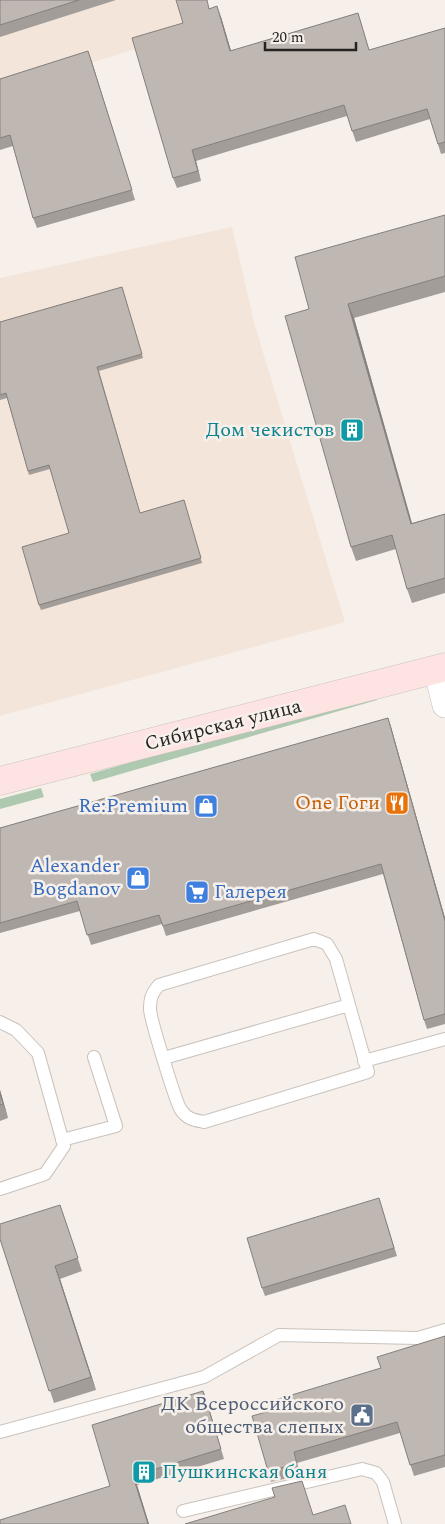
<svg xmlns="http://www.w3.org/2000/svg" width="445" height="1524" viewBox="0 0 445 1524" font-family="Spectral,serif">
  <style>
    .built { fill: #f3e5da }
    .green { fill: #aec9af }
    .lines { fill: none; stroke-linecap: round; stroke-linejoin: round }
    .lane-casing { stroke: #c9c2bc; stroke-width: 14 }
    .street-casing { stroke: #c9c2bc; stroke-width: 26 }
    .secondary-casing { stroke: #c9c2bc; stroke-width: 29 }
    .lane { stroke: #fff; stroke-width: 12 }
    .street { stroke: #fff; stroke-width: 25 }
    .secondary { stroke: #fde4e3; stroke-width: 28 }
    .wall { fill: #a39d99 }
    .shaded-wall { fill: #85807d }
    .building { fill: #beb7b2; stroke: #85807d }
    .labels { text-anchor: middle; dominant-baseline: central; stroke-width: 5; stroke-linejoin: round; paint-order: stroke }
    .culture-label { font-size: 20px; fill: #0d838f; stroke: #f7f0ea; text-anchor: end }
    .street-label { font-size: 20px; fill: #262421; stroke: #f7f0ea }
    .food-label { font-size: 20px; fill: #c56008; stroke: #f7f0ea; text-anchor: end }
    .shop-label { font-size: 20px; fill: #366cbe; stroke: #f7f0ea; text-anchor: end }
    .service-label { font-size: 20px; fill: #4e5e75; stroke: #f7f0ea; text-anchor: end }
  </style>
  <rect width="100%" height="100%" fill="#f7f0ea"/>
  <!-- built -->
  <path class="built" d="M0 0H177L187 33 0 91Z
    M232 227 255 326 345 622 0 716V278Z"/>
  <!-- green -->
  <path class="green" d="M374 692 377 700 93 782 90 774Z
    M41 788 44 797 0 809V799Z"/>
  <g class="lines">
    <!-- lane casing -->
    <g class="lane-casing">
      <path id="lane" d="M314 939 327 944 336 959 368 1072 204 1122C194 1120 187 1119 181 1110 176 1103 150 1018 150 1009 150 998 152 993 159 985Z
        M0 1022 16 1030 38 1053 64 1146 45 1174 0 1189
        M164 1058 349 1005
        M364 1061 445 1039
        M62 1140 116 1126 94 1057
        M0 1432 204 1377 279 1335 418 1338 445 1330
        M183 1511 362 1469 376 1473 383 1482 395 1524"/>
    </g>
    <!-- street casing -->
    <g class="street-casing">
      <path id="street" d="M436 669 445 705"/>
    </g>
    <!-- secondary casing -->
    <g class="secondary-casing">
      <path id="secondary" d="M0 781 445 667"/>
    </g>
    <!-- lane -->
    <use href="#lane" class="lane"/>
    <!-- street -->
    <use href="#street" class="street"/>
    <!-- secondary -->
    <use href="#secondary" class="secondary"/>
  </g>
  <!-- wall -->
  <path class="wall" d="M0 0H116L0 37Z
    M210 8 221 17 231 51 358 13 369 50 445 28V153L441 154 430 119 356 142 347 116 196 161 201 181 177 188 173 178 183 23Z
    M88 51 135 200 37 228 33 218 13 146 0 150V79Z
    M445 215V292L354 318 412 523 445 514V593L412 603 407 589 396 549 356 561 351 547 309 309Z
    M122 287 143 358 99 371 140 513 184 500 202 563 41 610 39 605 69 533 50 469 29 475 7 398 0 400V322Z
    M388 718 391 727 445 918V1024L427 1029 424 1020 383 874 166 936 162 924 91 945 80 911 0 933V828Z
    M0 1090 8 1118 0 1121Z
    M379 1198 397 1256 265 1296 262 1288Z
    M60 1205 82 1271 60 1279 96 1390 54 1403 0 1239Z
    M445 1336V1467L414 1476 400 1433 297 1463 301 1475 271 1482 268 1471 277 1409 381 1368Z
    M203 1391 224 1459 137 1485 149 1524H0L110 1486Z"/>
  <!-- shaded-wall -->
  <path class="shaded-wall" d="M217 6 221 17 234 61 230 51Z
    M88 51 92 62 135 200 132 190Z
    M192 150 196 161 201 181 198 171Z
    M348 304 354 318 416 538 411 524Z
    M388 718 391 727 445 918V921Z
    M0 1090 8 1118 3 1104 0 1093Z
    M55 1266 60 1279 96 1390 91 1377Z
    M203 1391 207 1401 224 1459 221 1449Z
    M133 1476 137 1485 149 1524H148Z"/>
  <!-- building -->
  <path class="building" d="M0 0H79L0 25Z
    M176 0H207L209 9 217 6 230 51 358 13 369 50 445 28V142L438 144 427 109 352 131 344 105 192 150 198 171 173 178 132 38 183 23Z
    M88 51 132 190 33 218 10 135 0 138V79Z
    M445 215V276L348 304 411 524 445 514V578L407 589 392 535 351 547 285 316 309 309 295 257Z
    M122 287 142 354 97 367 140 513 184 500 201 558 39 605 22 547 69 533 49 465 28 471 6 393 0 395V322Z
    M388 718 445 921V1014L424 1020 381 864 163 926 159 915 87 935 77 901 0 923V828Z
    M0 1093 3 1104 0 1105Z
    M379 1198 394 1248 262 1288 247 1238Z
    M60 1205 78 1258 55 1266 91 1377 49 1391 0 1239V1224Z
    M445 1336V1455L410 1465 397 1422 294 1452 297 1464 268 1471 252 1416 277 1409 275 1400 381 1368 377 1357Z
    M203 1391 221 1449 133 1476 148 1524H0V1520L110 1486 92 1425Z
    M302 1481 313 1515 345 1505 351 1524H185L275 1497 272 1488Z"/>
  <!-- icons -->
  <defs>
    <g id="building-square" transform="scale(1.25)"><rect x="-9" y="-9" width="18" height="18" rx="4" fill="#0f9aa8" stroke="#f7f0ea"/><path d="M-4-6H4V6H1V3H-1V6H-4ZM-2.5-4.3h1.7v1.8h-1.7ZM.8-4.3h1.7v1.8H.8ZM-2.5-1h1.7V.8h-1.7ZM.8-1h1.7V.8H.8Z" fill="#fff"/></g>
    <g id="restaurant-square" transform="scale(1.25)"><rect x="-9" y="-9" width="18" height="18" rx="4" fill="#e8710a" stroke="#f7f0ea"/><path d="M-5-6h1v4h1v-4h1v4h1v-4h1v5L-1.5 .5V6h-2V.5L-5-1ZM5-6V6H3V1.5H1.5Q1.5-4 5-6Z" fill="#fff"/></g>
    <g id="shop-square" transform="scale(1.25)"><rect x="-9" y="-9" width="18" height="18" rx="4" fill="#3f7fe0" stroke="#f7f0ea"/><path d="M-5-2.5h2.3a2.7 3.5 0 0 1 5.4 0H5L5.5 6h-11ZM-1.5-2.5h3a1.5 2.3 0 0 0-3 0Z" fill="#fff"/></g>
    <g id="supermarket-square" transform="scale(1.25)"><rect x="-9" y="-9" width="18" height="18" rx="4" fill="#3f7fe0" stroke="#f7f0ea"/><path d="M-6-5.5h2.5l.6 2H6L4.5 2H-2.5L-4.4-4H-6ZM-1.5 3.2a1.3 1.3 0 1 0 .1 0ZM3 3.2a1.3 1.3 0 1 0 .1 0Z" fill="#fff"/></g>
    <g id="civic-square" transform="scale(1.25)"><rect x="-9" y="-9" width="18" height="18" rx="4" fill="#5c6f8a" stroke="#f7f0ea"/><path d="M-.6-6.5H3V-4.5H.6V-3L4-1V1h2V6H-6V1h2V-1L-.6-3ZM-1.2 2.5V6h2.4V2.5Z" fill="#fff"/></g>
  </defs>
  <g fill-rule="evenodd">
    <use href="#building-square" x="352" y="430"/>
    <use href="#restaurant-square" x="397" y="803"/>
    <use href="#shop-square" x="206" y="806"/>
    <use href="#shop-square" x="138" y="878"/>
    <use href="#supermarket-square" x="197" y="892"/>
    <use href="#civic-square" x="362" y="1415"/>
    <use href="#building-square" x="144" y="1472"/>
  </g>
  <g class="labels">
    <!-- culture labels -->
    <g class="culture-label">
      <text x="334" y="430">Дом чекистов</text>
      <text x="162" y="1472" text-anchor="start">Пушкинская баня</text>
    </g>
    <!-- street labels -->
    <g class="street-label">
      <text transform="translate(223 725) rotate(-14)">Сибирская улица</text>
    </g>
    <!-- food labels -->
    <g class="food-label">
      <text x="380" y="803">One Гоги</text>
    </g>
    <!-- shop labels -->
    <g class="shop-label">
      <text x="188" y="806">Re:Premium</text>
      <text x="120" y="866">Alexander<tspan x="120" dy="23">Bogdanov</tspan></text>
      <text x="214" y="892" text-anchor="start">Галерея</text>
    </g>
    <!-- service labels -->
    <g class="service-label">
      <text x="344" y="1404">ДК Всероссийского<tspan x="344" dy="23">общества слепых</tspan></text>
    </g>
  </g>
  <!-- scale -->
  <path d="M265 42v8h91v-8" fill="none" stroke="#262421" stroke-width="2.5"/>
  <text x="272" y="42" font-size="15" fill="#262421" stroke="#f7f0ea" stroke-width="4" paint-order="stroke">20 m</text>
</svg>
